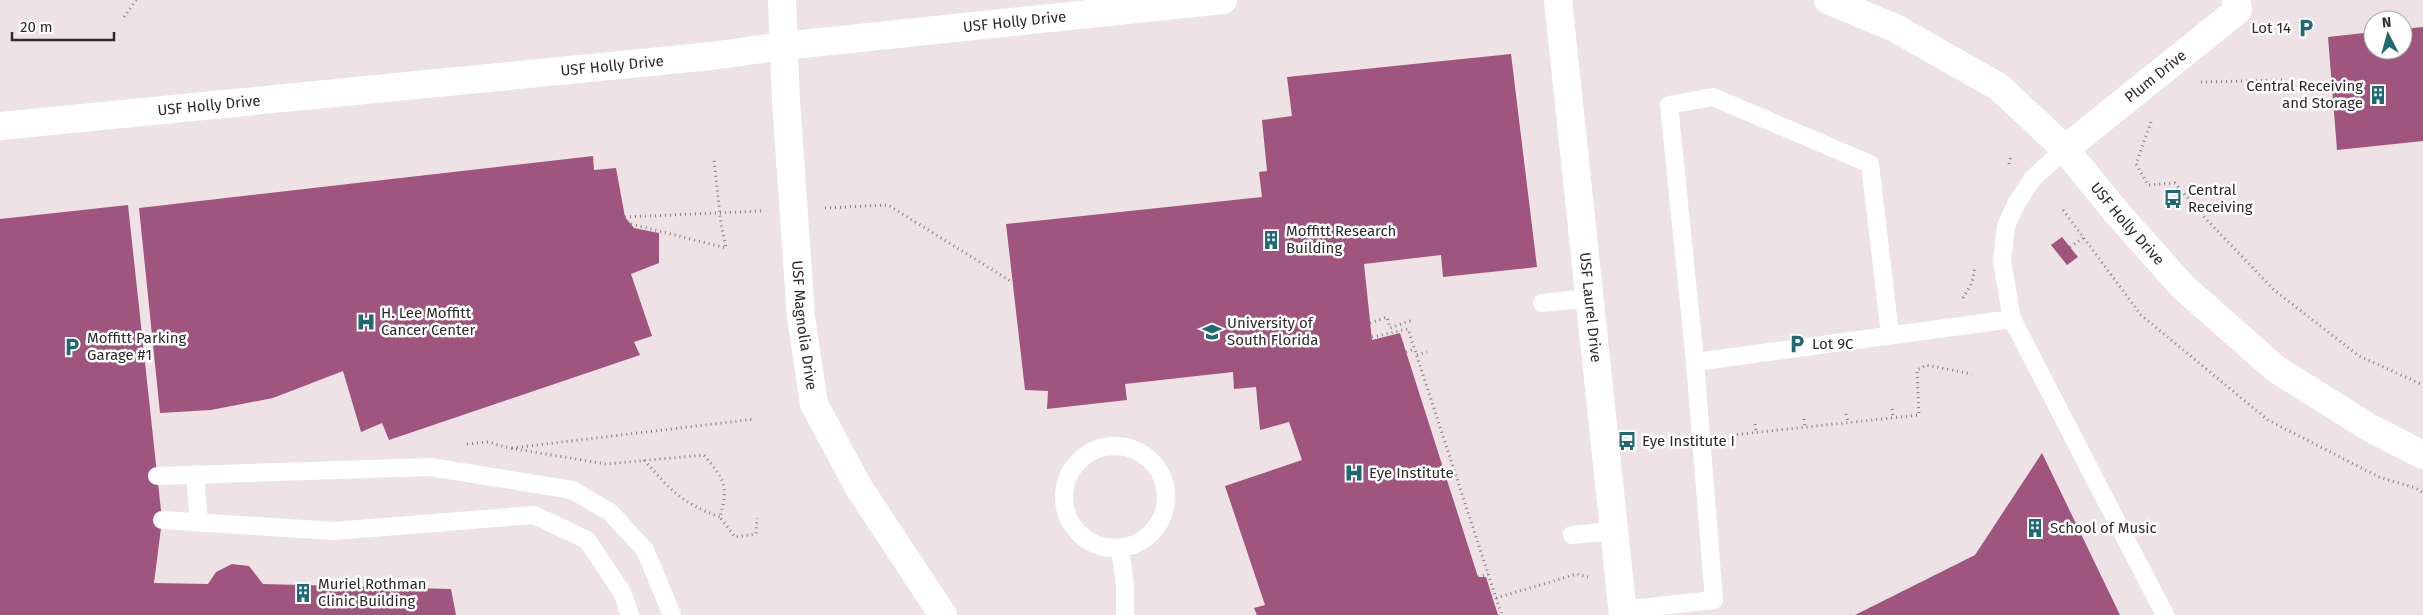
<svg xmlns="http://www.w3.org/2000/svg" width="2423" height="615" viewBox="0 0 2423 615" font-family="'Fira Sans',sans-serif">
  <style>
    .building { fill: #9f557d }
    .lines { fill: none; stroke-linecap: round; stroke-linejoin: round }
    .path { stroke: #888083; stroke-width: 3; stroke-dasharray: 1 4; stroke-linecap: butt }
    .lane { stroke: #fff; stroke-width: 18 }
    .street { stroke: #fff; stroke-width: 28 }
    .secondary { stroke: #fff; stroke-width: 28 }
    .labels { text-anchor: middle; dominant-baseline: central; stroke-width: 5; stroke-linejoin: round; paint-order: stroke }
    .street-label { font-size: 15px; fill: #2e2a2c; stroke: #fff }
    .poi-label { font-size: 15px; fill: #2e2a2c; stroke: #fff; text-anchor: start }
  </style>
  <rect width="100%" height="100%" fill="#eee2e7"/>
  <!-- building -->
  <path class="building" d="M2423 27V141L2337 150 2328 37 2373 32V50H2403V29Z
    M1511 54 1537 267 1443 277 1441 255 1364 264 1372 340 1400 333 1478 577H1486L1498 615H1257L1254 608 1265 605 1225 486 1302 460 1289 422 1260 430 1256 387 1234 389 1233 372 1125 384 1127 400 1047 409 1048 391 1025 390 1006 224 1262 197 1259 172 1267 171 1262 120 1292 116 1287 77Z
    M593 156 594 170 616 168 625 217 634 228 659 233V263L631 274 652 336 634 342 640 355 389 440 382 423 361 432 343 371 273 398 211 410 160 413 139 208Z
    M128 205 162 520 154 583 208 584 216 572 232 564 249 566 263 584 451 589 456 615H0V219Z
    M2062 237 2078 257 2067 265 2051 245Z
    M2042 453 2120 615H1855L1975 555Z"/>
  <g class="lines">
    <!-- path -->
    <path class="path" d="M124 17 136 0
      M2201 82 2285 80
      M2151 122 2136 164 2148 185 2175 183 2205 218 2274 290 2359 356 2423 385
      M2009 164 2011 155
      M825 208 888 205 1012 282
      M2063 210 2141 315 2268 420 2379 477 2416 488 2423 493
      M625 217 761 211
      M631 224 726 248 721 224 714 160
      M2070 247 2083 238
      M1963 298 1972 283 1975 267
      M1370 323 1387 317 1390 328 1413 320
      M1372 337 1408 329 1496 598 1577 574 1588 577
      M1406 352 1415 349
      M1417 355 1427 352
      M1892 409 1893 418
      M1846 414 1848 422
      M1804 419 1805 427
      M1755 424 1756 432
      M1732 435 1919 415 1917 370 1926 365 1972 374
      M467 444 488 442 509 448 606 464 704 455C724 479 729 485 720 517L735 537 756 534 757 518
      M512 448 755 419
      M644 460C671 490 681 503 720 517
      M1478 577 1488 574
      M1496 598 1502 615"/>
    <!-- lane -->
    <path class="lane" d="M2065 149 2033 178 2016 204 2006 226 2002 261 2012 319 2165 615
      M1542 303 1589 298
      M1890 334 1870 164 1713 97 1669 105 1695 362 2012 319
      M1064 497a51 51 0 1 1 102 0a51 51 0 1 1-102 0Z
      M195 474 199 522
      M157 476 430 467 572 490 610 512 645 550 672 615
      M162 520 334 531 534 515 587 540 622 592 630 615
      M1572 535 1613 531
      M1120 549 1125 584V615
      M1622 610 1714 600 1695 362"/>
    <!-- street -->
    <g class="street">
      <path id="s1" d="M1558 0 1623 615"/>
      <path id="s2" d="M2065 149 2238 10 2236 0"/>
    </g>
    <!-- secondary -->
    <g class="secondary">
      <path id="s3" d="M782 0 786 101 801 317 814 404 859 488 943 615"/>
      <path id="s4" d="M1828 0 1895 28 1999 87 2065 149 2117 213 2183 287 2276 369 2370 428 2423 455"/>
      <path id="s5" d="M0 126 712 56 783 46 1223 0"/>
    </g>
  </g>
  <!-- icons -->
  <defs>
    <g id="parking-bare" transform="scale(1.5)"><path d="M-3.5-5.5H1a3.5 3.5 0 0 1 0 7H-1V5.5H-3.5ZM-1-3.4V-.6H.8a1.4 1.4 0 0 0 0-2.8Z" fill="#1e6972" stroke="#fff" stroke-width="2.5" paint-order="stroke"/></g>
    <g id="building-bare" transform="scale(1.5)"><path d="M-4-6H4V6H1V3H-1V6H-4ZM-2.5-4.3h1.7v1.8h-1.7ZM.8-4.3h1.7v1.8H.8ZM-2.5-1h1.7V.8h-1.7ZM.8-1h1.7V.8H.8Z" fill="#1e6972" stroke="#fff" stroke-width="2.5" paint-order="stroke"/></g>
    <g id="bus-bare" transform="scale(1.5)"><path d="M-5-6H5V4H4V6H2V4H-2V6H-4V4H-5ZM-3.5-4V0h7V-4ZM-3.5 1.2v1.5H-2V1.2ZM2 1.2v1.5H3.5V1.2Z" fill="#1e6972" stroke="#fff" stroke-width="2.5" paint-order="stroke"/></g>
    <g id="hospital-bare" transform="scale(1.5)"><path d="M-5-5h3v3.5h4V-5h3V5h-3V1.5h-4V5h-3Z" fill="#1e6972" stroke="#fff" stroke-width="2.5" paint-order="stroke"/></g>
    <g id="university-bare" transform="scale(1.5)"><path d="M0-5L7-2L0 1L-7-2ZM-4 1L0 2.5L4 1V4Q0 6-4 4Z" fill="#1e6972" stroke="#fff" stroke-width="2.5" paint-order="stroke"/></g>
  </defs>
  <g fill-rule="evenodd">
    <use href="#parking-bare" x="2306" y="28"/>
    <use href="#building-bare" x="2378" y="95"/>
    <use href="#bus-bare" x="2173" y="199"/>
    <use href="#building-bare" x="1271" y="240"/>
    <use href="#hospital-bare" x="366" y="322"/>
    <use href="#university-bare" x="1212" y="332"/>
    <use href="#parking-bare" x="1797" y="344"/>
    <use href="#parking-bare" x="72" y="347"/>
    <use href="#bus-bare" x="1627" y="441"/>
    <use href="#hospital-bare" x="1354" y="473"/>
    <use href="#building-bare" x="2035" y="528"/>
    <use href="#building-bare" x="303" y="593"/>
  </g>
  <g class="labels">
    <!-- street labels -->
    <g class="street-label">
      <text stroke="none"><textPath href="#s5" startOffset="1020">USF Holly Drive</textPath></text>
      <text stroke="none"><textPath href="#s5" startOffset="615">USF Holly Drive</textPath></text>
      <text stroke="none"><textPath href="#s2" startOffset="116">Plum Drive</textPath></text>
      <text stroke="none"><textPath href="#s5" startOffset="210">USF Holly Drive</textPath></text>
      <text stroke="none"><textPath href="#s4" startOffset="380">USF Holly Drive</textPath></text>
      <text stroke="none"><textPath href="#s1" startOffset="309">USF Laurel Drive</textPath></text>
      <text stroke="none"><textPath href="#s3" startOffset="326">USF Magnolia Drive</textPath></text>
    </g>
    <!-- poi labels -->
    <g class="poi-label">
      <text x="2291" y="28" text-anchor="end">Lot 14</text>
      <text x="2363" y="86" text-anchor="end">Central Receiving<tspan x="2363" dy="17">and Storage</tspan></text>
      <text x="2188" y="190">Central<tspan x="2188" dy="17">Receiving</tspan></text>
      <text x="1286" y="231">Moffitt Research<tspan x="1286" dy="17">Building</tspan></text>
      <text x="381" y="313">H. Lee Moffitt<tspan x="381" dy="17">Cancer Center</tspan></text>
      <text x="1227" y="323">University of<tspan x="1227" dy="17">South Florida</tspan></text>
      <text x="87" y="338">Moffitt Parking<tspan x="87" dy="17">Garage #1</tspan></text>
      <text x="1812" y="344">Lot 9C</text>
      <text x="1642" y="441">Eye Institute I</text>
      <text x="1369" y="473">Eye Institute</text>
      <text x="2050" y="528">School of Music</text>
      <text x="318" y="584">Muriel Rothman<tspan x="318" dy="17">Clinic Building</tspan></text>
    </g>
  </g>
  <!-- north arrow -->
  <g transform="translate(2388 35) rotate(354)"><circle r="24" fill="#ffffff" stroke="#abaaab"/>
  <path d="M0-4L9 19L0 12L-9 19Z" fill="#1e6972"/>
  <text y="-8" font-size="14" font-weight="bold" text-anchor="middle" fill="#2e2a2c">N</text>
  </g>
  <!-- scale -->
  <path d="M12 32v8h102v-8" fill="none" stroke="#2e2a2c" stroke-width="2.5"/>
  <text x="20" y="32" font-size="15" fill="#2e2a2c" stroke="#ffffff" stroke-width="4" paint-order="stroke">20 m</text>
</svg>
